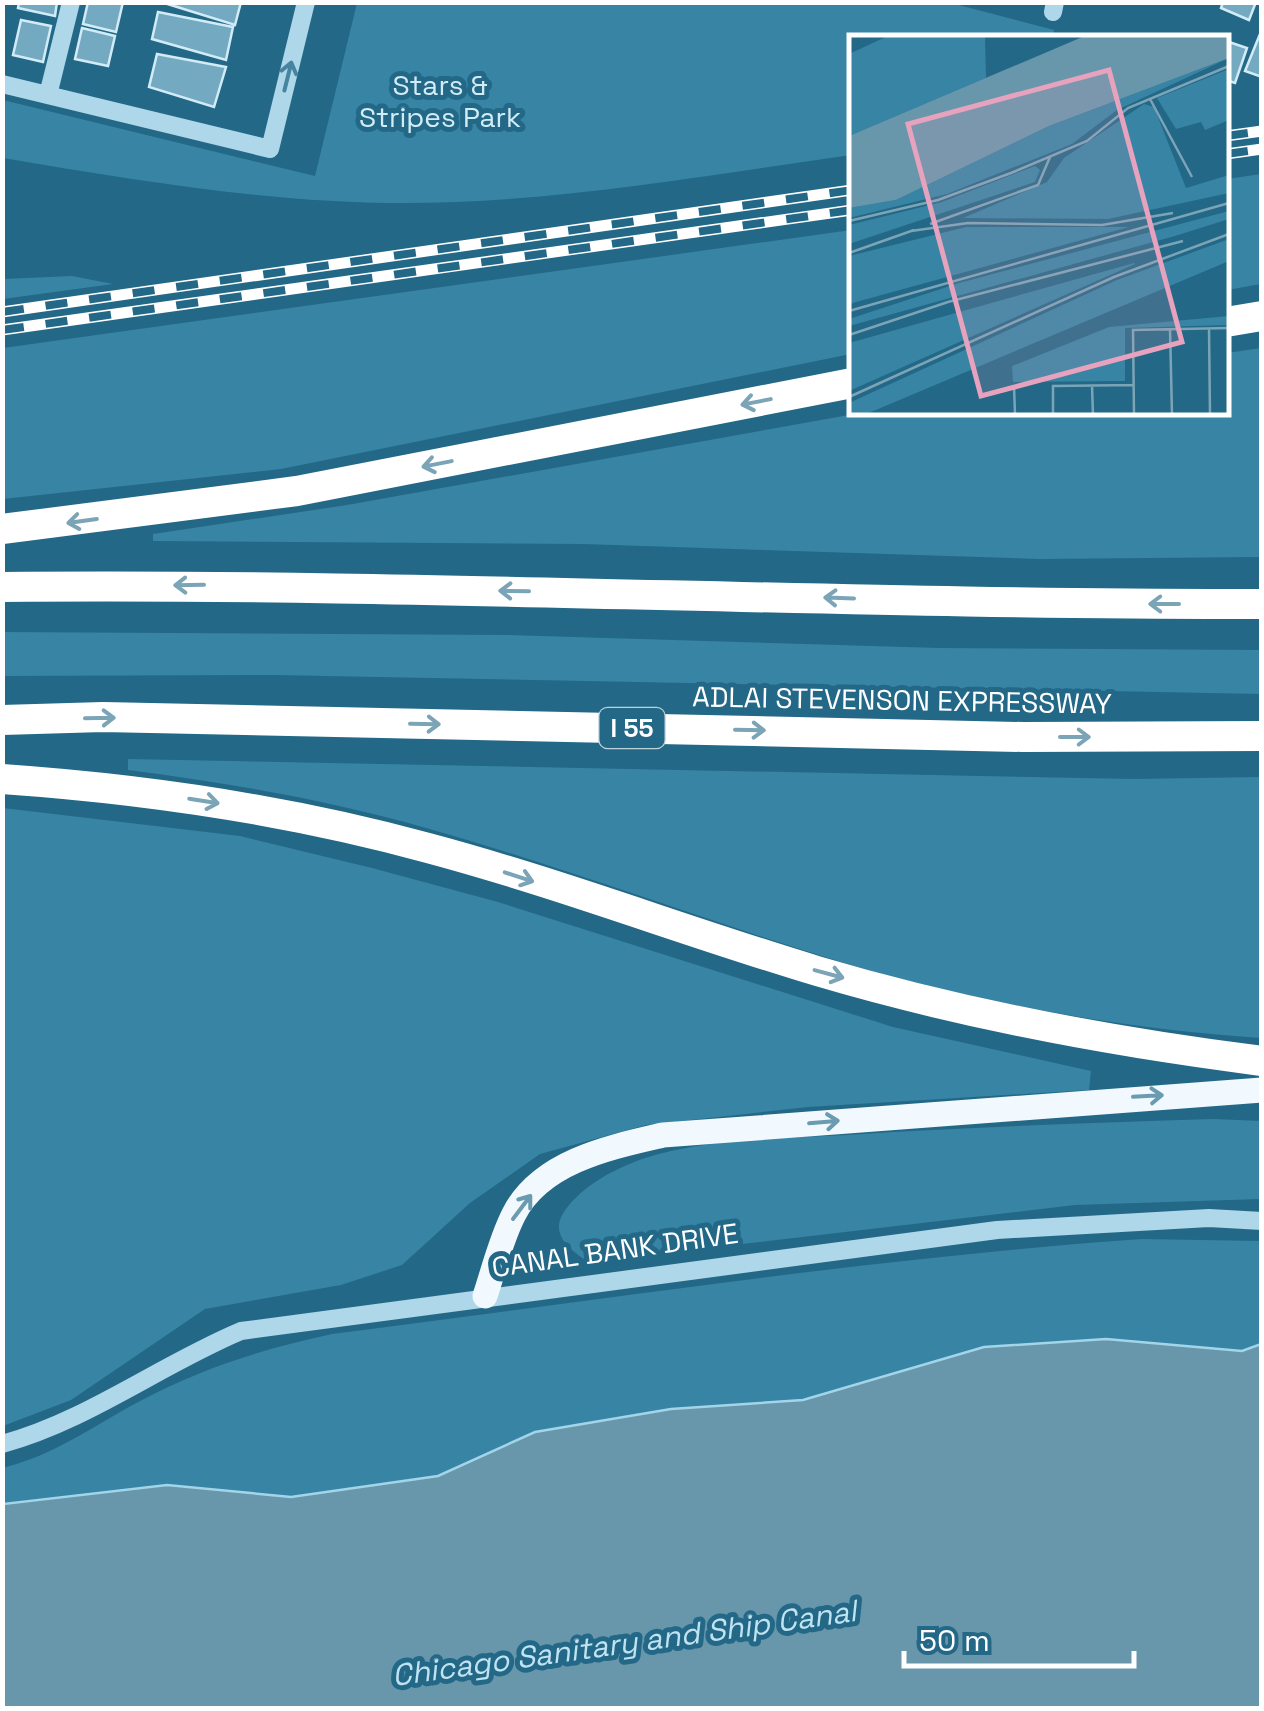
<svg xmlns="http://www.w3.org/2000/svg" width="1264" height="1711" viewBox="0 0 1264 1711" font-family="'Space Grotesk',sans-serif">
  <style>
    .green { fill: #3784a4 }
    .water { fill: #6896ab; stroke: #a2d5ea; stroke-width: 2.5 }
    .building { fill: #74aac1; stroke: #d2ecf7; stroke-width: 2.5 }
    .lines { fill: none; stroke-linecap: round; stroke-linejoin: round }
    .minor { stroke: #aed7e9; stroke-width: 18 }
    .major { stroke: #f1f9fe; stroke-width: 25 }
    .highway { stroke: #fff; stroke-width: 30 }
    .rail-casing { stroke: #fff; stroke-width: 11 }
    .rail { stroke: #236887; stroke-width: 8; stroke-dasharray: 22; stroke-linecap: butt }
    .oneway { stroke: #4684a0 }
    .oneway2 { stroke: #7ba4b7 }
    .oneway3 { stroke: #6b9bb1 }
    .labels { text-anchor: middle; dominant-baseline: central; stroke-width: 10; stroke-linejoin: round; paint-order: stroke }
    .shield { fill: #236887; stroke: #bdd2db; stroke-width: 2.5 }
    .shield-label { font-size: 25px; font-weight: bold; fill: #fff }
    .park-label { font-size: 28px; fill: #d2ecf7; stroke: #236887 }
    .street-label { font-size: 28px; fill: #fff; stroke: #236887 }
    .water-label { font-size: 30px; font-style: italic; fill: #c0e3f2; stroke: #236887 }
    .inset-road { fill: none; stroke: #7ba4b7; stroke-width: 2.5 }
    .view { fill: #e7a3bd; fill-opacity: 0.15; stroke: #e7a3bd; stroke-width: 5 }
    .inset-edge { fill: none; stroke: #fff; stroke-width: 5 }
  </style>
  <rect width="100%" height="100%" fill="#236887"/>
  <!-- green -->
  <path class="green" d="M951 3 1054 30 1053 37 852 38 851 155C703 176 554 203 404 203 270 203 134 180 3 158V100L315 176 357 3Z
    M1261 174V284L1227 290V179Z
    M851 230V354L281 469 3 499V348Z
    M72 276 113 284 3 299V279Z
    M1261 348V557L1040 559 583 544 153 541V534L347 505 860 413 1226 412 1227 353Z
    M2 632 506 635 940 648 1261 650V694L274 675 3 676Z
    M128 759 1134 779 1261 777V1038C1122 1029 979 1003 844 963 704 920 567 868 426 828 328 800 229 783 128 770Z
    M3 808 240 836 372 868 498 902 893 1027 1091 1071 1089 1090 808 1107 646 1125 540 1154 470 1203 402 1265 341 1285 205 1309 71 1400 3 1426Z
    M1214 1119 1261 1121V1199L1075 1205 588 1262C568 1248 548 1233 566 1209 589 1178 634 1159 671 1151 728 1138 789 1138 847 1135 969 1127 1091 1123 1214 1119Z
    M1142 1239 1261 1241V1344L1242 1351 1106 1339 984 1347 803 1400 671 1409 535 1432 438 1476 291 1497 167 1485 3 1504 2 1468C54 1456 96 1424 142 1400 202 1368 266 1348 332 1334 602 1300 871 1258 1142 1239Z"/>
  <!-- water -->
  <path class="water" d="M1106 1339 1242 1351 1261 1344V1708H3V1504L167 1485 291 1497 438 1476 535 1432 671 1409 803 1400 984 1347Z"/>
  <!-- building -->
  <path class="building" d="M19 2H57L55 16 18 8Z
    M88 2H123L116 32 83 24Z
    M161 2H241L235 25Z
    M1223 2H1256L1249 20 1221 8Z
    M158 12 233 27 226 60 152 39Z
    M21 20 51 26 43 62 13 55Z
    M82 28 115 36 108 66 75 59Z
    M1260 34 1262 35V77L1245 71Z
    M1226 41 1247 48 1235 83 1226 80Z
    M157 54 226 67 214 107 149 87Z"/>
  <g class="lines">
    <!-- minor -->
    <path class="minor" d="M1053 12 1055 2
      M2 84 270 149 306 2
      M48 95 71 2
      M2 1444C87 1421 160 1365 241 1331L997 1230 1209 1218 1262 1221"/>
    <!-- major -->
    <path class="major" d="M485 1296C494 1269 501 1239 514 1214 541 1161 611 1147 663 1135L1262 1090"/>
    <!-- highway -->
    <path class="highway" d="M1226 322 1262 316
      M2 529 297 491 852 383
      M2 587C422 583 842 605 1262 604
      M2 720 103 717 1023 737 1262 736
      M2 779C146 789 289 810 428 848 559 883 687 932 817 971 962 1014 1112 1042 1262 1061"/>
    <!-- rail casing -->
    <g class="rail-casing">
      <path id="rail" d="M1226 136 1262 131
        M1226 154 1262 149
        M2 312 852 190
        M2 330 852 210"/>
    </g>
    <!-- rail -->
    <use href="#rail" class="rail"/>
  </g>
  <!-- one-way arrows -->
  <defs><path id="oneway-shaft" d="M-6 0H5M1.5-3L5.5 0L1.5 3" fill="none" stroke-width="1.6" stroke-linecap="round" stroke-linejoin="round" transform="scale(2.5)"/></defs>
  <use class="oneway" href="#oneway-shaft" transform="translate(288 76) rotate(-76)"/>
  <g class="oneway2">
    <use href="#oneway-shaft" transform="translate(756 402) rotate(169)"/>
    <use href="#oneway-shaft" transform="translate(437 464) rotate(169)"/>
    <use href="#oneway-shaft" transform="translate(82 521) rotate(172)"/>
    <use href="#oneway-shaft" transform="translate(189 585) rotate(179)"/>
    <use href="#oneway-shaft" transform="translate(514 591) rotate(-179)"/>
    <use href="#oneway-shaft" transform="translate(839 598) rotate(-178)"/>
    <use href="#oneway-shaft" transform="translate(1164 604) rotate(180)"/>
    <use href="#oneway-shaft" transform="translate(100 718) rotate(-1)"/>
    <use href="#oneway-shaft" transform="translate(425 724) rotate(1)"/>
    <use href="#oneway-shaft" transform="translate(750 730) rotate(1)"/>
    <use href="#oneway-shaft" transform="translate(1075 737)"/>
    <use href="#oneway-shaft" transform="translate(204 801) rotate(9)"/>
    <use href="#oneway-shaft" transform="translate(519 877) rotate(18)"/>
    <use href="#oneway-shaft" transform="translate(829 974) rotate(15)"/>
  </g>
  <g class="oneway3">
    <use href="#oneway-shaft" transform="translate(1148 1096) rotate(-3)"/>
    <use href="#oneway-shaft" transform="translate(824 1122) rotate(-5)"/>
    <use href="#oneway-shaft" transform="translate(522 1207) rotate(-53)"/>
  </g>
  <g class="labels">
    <!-- shield labels -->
    <rect class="shield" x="599.5" y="708" width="65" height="40" rx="8"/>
    <g class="shield-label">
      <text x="632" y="728">I 55</text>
    </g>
    <!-- park labels -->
    <g class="park-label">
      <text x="440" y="85">Stars &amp;<tspan x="440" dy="32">Stripes Park</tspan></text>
    </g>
    <!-- street labels -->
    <g class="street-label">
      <text transform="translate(902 700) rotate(1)">ADLAI STEVENSON EXPRESSWAY</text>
      <text transform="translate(615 1250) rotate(-8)">CANAL BANK DRIVE</text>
    </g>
    <!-- water labels -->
    <g class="water-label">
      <text transform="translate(624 1643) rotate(-8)">Chicago Sanitary and Ship Canal</text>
    </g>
  </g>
  <!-- overview -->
  <g transform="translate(849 35)">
    <rect width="380" height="380" fill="#236887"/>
    <path d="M41 0H136L137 43 0 101V19ZM380 23 268 75 223 109 98 159 0 183V173L47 165 200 91ZM380 34V85L356 95 352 87 327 94 308 63ZM295 69 305 72 337 153 380 140V158L259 184 114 183 198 147 215 123ZM186 131 191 135 186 147 0 209V190L93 167ZM380 176V184L326 201 0 291V284L110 248ZM117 192H280L0 269V221ZM380 204V226L15 380H0V368L268 245ZM285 228 286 229 0 356V308ZM380 281V290L276 293V346L164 347 163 331 260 292Z" fill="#3784a4"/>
    <path d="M238 0H380V23L200 91 47 165 0 173V101Z" fill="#6896ab"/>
    <path class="inset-road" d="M301 64 343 142M0 186 89 165 162 138 238 106 279 73 380 31M81 189 189 150 201 122M62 196 119 188 253 190 324 178M0 218 65 195M0 276 380 168M360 293 361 380M321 294 323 380M0 300 99 267 334 206M165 350 166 380M243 350 244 380M0 362 265 242 380 199M204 380V351L285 350M285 380 284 295 380 293"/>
    <path class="view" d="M260 35 333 307 132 361 59 89Z"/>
    <rect width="380" height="380" class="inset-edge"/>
  </g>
  <!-- border -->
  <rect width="1264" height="1711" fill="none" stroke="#ffffff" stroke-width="10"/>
  <!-- scale -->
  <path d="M904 1651v15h230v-15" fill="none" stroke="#ffffff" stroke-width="5"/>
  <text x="919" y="1651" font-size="30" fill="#ffffff" stroke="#236887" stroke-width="8" paint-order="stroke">50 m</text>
</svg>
